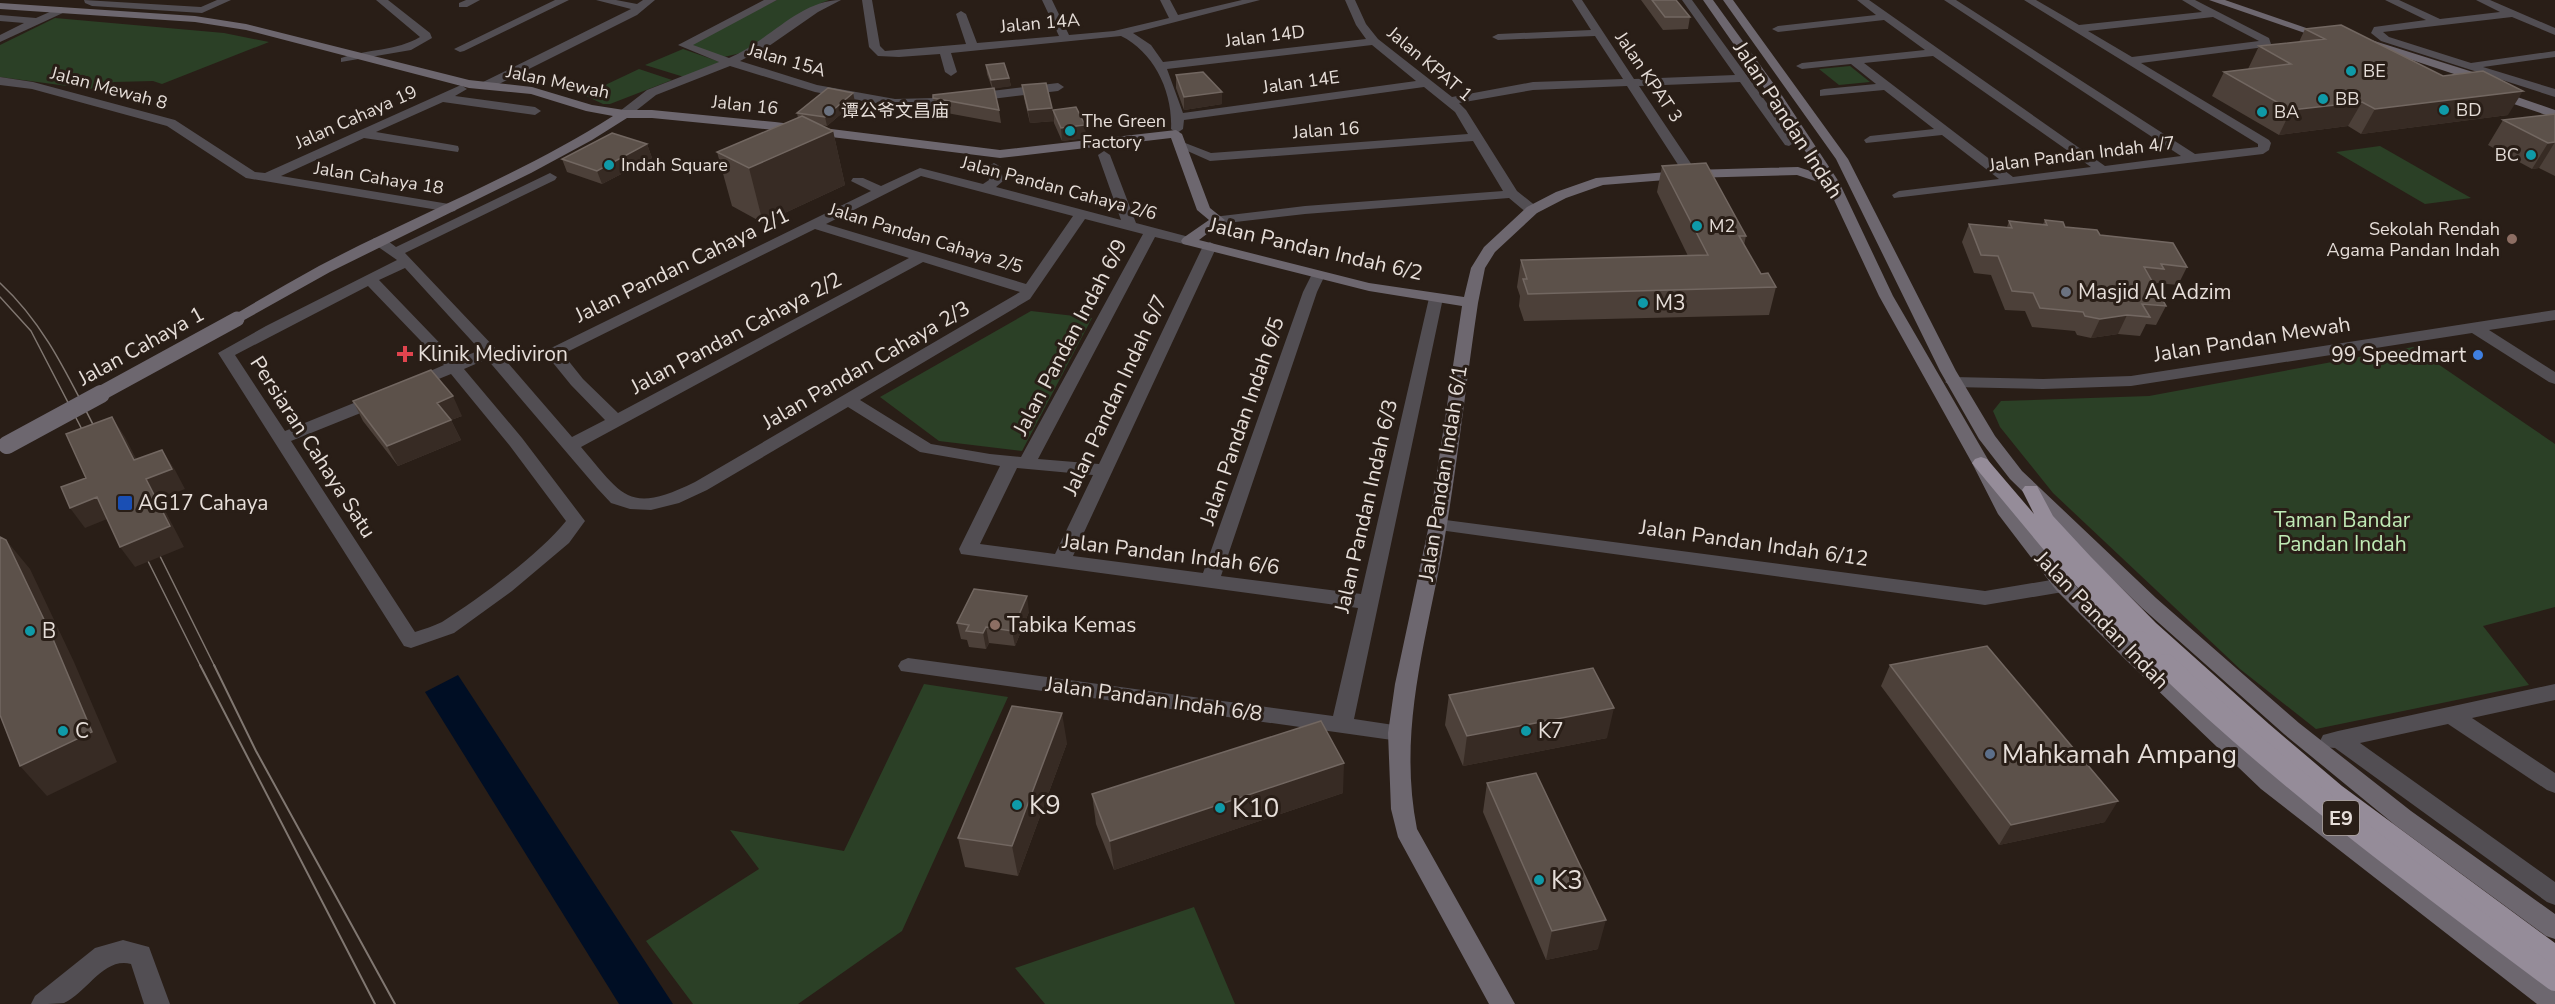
<svg xmlns="http://www.w3.org/2000/svg" width="2555" height="1004" viewBox="0 0 2555 1004" font-family="'Nunito Sans','Noto Sans SC',sans-serif">
  <style>
    .green { fill: #2b4026 }
    .water { fill: #000e24 }
    .lines { fill: none; stroke-linecap: round; stroke-linejoin: round }
    .street { fill: #524e53; fill-rule: evenodd }
    .secondary { fill: #6d676f; fill-rule: evenodd }
    .highway { fill: #958c99; fill-rule: evenodd }
    .tram-far1 { stroke: #807771; stroke-width: 1.5 }
    .tram { stroke: #807771; stroke-width: 2 }
    .secondary-bridge-far1 { stroke: #6d676f; stroke-width: 15 }
    .secondary-bridge { stroke: #6d676f; stroke-width: 18 }
    .highway-bridge-far1 { stroke: #958c99; stroke-width: 18 }
    .highway-bridge { stroke: #958c99; stroke-width: 22 }
    .wall { fill: #4c4039 }
    .shaded-wall { fill: #372b24 }
    .building { fill: #5c514a; stroke: #726761; stroke-width: 1.5 }
    .culture-dot { fill: #0f9aa8; stroke: #291e17; stroke-width: 2 }
    .worship-dot { fill: #6b7280; stroke: #291e17; stroke-width: 2 }
    .education-dot { fill: #8d6e63; stroke: #291e17; stroke-width: 2 }
    .health-dot { fill: #e0444e; stroke: #291e17; stroke-width: 2 }
    .shop-dot { fill: #3f7fe0; stroke: #291e17; stroke-width: 2 }
    .transit-dot { fill: #1a4fb4; stroke: #291e17; stroke-width: 2 }
    .service-dot { fill: #5c6f8a; stroke: #291e17; stroke-width: 2 }
    .labels { text-anchor: middle; dominant-baseline: central; stroke-width: 6; stroke-linejoin: round; paint-order: stroke }
    .far-street-label { font-size: 18px; fill: #e6ded9; stroke: #291e17 }
    .far-poi-label { font-size: 18px; fill: #e6ded9; stroke: #291e17; text-anchor: start }
    .shield { fill: #291e17; stroke: #ada49f; stroke-width: 1.5 }
    .shield-label { font-size: 20px; font-weight: bold; fill: #e6ded9 }
    .street-label { font-size: 21px; fill: #e6ded9; stroke: #291e17 }
    .poi-label { font-size: 21px; fill: #e6ded9; stroke: #291e17; text-anchor: start }
    .park-label { font-size: 21px; fill: #bfeab5; stroke: #291e17 }
    .near-poi-label { font-size: 26px; fill: #e6ded9; stroke: #291e17; text-anchor: start }
  </style>
  <rect width="100%" height="100%" fill="#291e17"/>
  <!-- green -->
  <path class="green" d="M777 0H829L821 3 745 52 724 57 691 46 695 40Z
    M55 18 224 33 269 42 162 84 153 81 114 82 90 89 0 77V45Z
    M683 49 720 62 684 77 645 65Z
    M1850 66 1870 82 1839 85 1819 69Z
    M639 69 672 80 610 104H603L584 95Z
    M2380 146 2471 198 2425 204 2336 152Z
    M1031 311 1092 318 1022 451 939 441 880 397Z
    M2413 347 2555 444V607L2483 626 2529 685 2316 729 2240 669 2053 493 2000 427 1993 411 2001 401 2149 396Z
    M924 684 1008 697 902 931 798 1004H693L646 941 759 869 730 830 844 851Z
    M1194 907 1235 1004H1045L1015 968Z"/>
  <!-- water -->
  <path class="water" d="M458 675 673 1004H619L425 692Z"/>
  <g class="lines">
    <!-- street -->
    <path class="street" d="M84 0 201 7 217 0H231L202 13 92 6 85 3Z
      M376 0H388L430 33 432 38 411 50 341 62V58C367 49 397 51 420 37Z
      M466 0H480L467 7H459V3Z
      M555 0H569L464 51 460 52 454 49Z
      M596 0H616L637 4 643 0H655L637 15 489 89H481V83L631 9Z
      M764 0H777L693 45 729 58C768 42 799 0 841 0L818 12 769 46 740 61 817 85 895 99 934 98 1058 83 1064 87 1058 91 934 106 895 107 815 92 730 66 656 95 628 117H620L618 114 620 111 647 90 719 62 678 45Z
      M862 0H872L880 46 885 51 966 44 956 14 961 11 966 14 977 43 1059 36 1042 0H1052L1069 35 1114 31 1169 18 1160 0H1170L1178 15 1242 0H1260L1133 33 1151 45 1163 62 1366 39 1356 25 1345 0H1355L1366 24 1378 39 1452 97 1533 82 1623 79 1595 36 1498 40 1492 37 1498 34 1591 30 1572 0H1582L1634 79 1735 75 1682 0H1692L1795 142 1789 146 1785 145 1740 82 1639 86 1698 174 1691 178 1686 177 1627 86 1533 90 1459 103 1466 110 1517 191 1537 207 1539 210 1537 213H1527L1509 198 1305 214 1218 224 1213 223 1211 220 1213 217 1305 206 1503 191 1473 141 1210 161 1174 145 1180 141 1211 153 1468 134 1455 112 1424 87 1184 120 1183 129 1177 133 1171 129C1173 92 1154 52 1121 36L951 53 957 72 951 76 945 72 940 54 899 57 878 56 869 47ZM1372 45 1416 81 1183 113 1167 69Z
      M1857 0H1869L2105 166 2181 156 1944 0H1956L2195 154 2258 147V144L2024 0H2036L2079 25 2202 12 2182 0H2195L2269 38 2271 44 2265 47 2141 63 2269 140 2271 143 2269 150 2263 154 1894 198 1892 195 1899 191 1999 179 1942 135 1866 143 1864 140 1870 136 1934 129 1884 90 1820 96V90L1824 89 1876 84 1851 64 1802 69 1796 66 1802 63 1925 50 1884 20 1778 32 1772 29 1778 26 1876 15ZM2213 17 2259 41 2132 57 2088 31ZM1933 56 2091 167 2013 177 1864 63Z
      M2385 0H2399L2440 19 2500 12 2476 0H2490L2555 28V35L2512 17 2383 32 2389 37 2471 63 2555 51V57L2483 67 2555 89V97L2381 41 2371 33 2374 27 2426 20Z
      M61 7 66 10 65 12 0 42V35L24 23 0 21V15L36 18Z
      M0 77 33 82 175 120 255 172 265 173 461 85 467 89 455 96 535 107 541 111 535 115 443 102 376 132 453 145 458 146 459 149 458 152 364 138 281 176 455 205 457 208 455 211 450 212 246 178 167 126 32 89 0 85Z
      M1104 151 1110 155 1136 223 1193 238 1195 241 1188 245 1155 237 1038 459 1099 464 1203 246 1210 242 1217 246 1073 556 1203 573 1303 292 1313 272 1318 271 1325 275 1317 292 1221 576 1361 594 1429 298 1436 294 1443 298 1354 719 1407 727 1410 733 1407 739 1399 741 901 671 898 666 901 661 908 658 1333 716 1358 608 961 554 959 549 1000 466 920 452 848 407 707 490 679 503 651 510 630 509 611 503 597 488 487 359 464 369 522 438 585 521 569 543 512 591 454 633 411 648 404 646 218 353 266 326 397 260 374 244 372 241 374 238H384L396 247 550 173 557 177 555 180 405 253 496 349 572 437 605 420 571 385 545 353 547 350 871 191 851 181 853 178H863L881 186 920 168 983 184 989 180 987 167 994 163 1001 167 1003 181 996 187 1121 220 1098 155ZM921 176 1073 216 1026 284 826 224ZM1085 219 1143 234 1021 457 990 454 931 444 860 400 1030 299ZM815 229 909 258 618 413 583 379 563 354ZM923 262 1020 292 695 482C628 515 623 496 581 447ZM405 268 480 350 456 360 379 280ZM368 286 444 365 407 381 405 384 407 387H419L451 374 510 446 566 521C540 554 478 599 442 622 434 626 424 629 415 632L291 441 383 404 385 400 377 395 371 396 285 431 235 355ZM1017 468 1093 475 1055 554 980 544Z
      M2555 310V320L2489 330 2555 372V384L2549 382 2472 333 2131 386 2043 389 1953 387 1945 382 1953 377 2043 379 2131 376Z
      M1438 519 1985 591 2063 578 2070 580 2073 585 2070 590 2063 592 1985 605 1432 529 1429 525 1432 521Z
      M2555 684V700L2472 718 2555 773V793L2547 790 2448 724 2360 743 2555 882V905L2547 902 2335 748 2323 747 2320 741 2323 735 2338 731Z
      M123 940 149 947 170 1004H144L131 964C103 957 87 993 64 1003 56 1004 40 1004 31 1004L35 996 95 948Z"/>
    <!-- secondary -->
    <path class="secondary" d="M1703 0H1713L1781 94 1839 182 1893 296 1990 463 2015 511 2070 580 2140 650 2277 777 2555 988V1004H2537L2261 789 2126 660 2056 590 1998 514 1972 463 1879 296 1827 185 1797 175 1691 178 1603 185 1566 198 1537 213 1495 252 1485 268 1478 303C1467 376 1459 450 1447 524 1431 627 1396 723 1417 829L1515 1004H1489L1398 837 1391 809 1388 733 1395 684 1429 525 1462 306 1369 291 1183 244 1181 241 1183 238 1209 220 1197 210 1171 138 1000 158 775 130 652 118H627L592 140 531 173 330 272 237 324 232 322 229 319 232 316C261 299 290 282 319 266 416 215 520 175 613 116L586 111 531 94 469 88 246 30 195 22 0 9V3L195 16 246 24 469 80 532 87 592 105 624 110H652L775 122 1000 150 1176 130 1182 134 1210 208 1225 220 1199 240 1369 283 1464 297 1471 268 1484 247 1527 207 1556 192 1596 178 1691 170 1798 167 1820 174 1769 95Z
      M1723 0H1733L1848 159 1956 371 1995 436 2022 471 2156 598 2299 723 2411 811 2555 914V939L2546 936 2395 825 2284 734 2142 608 2010 479 1979 439 1940 371 1836 159Z
      M2209 0H2225L2335 38 2333 40H2325Z
      M2368 39 2492 78 2494 81 2488 85 2484 84 2364 44 2362 42Z
      M2494 89 2555 110V118L2490 96V90Z"/>
    <!-- highway -->
    <path class="highway" d="M1981 457 1987 459 2034 514 2022 490 2025 486H2037L2053 516 2091 557 2156 623 2269 724 2342 786 2555 943V968L2546 965 2326 798 2253 736 2150 640 2147 645 2140 647 2133 645 2058 567 1975 467 1972 463 1975 459Z"/>
    <!-- tram-far1 -->
    <path class="tram-far1" d="M0 283C47 326 71 383 100 438
      M0 297 31 331 89 443
      M153 542 215 667
      M141 547 201 667"/>
    <!-- tram -->
    <path class="tram" d="M200 665 375 1004
      M214 665 256 751 395 1004"/>
    <!-- secondary-bridge-far1 -->
    <path class="secondary-bridge-far1" d="M98 395 237 319"/>
    <!-- secondary-bridge -->
    <path class="secondary-bridge" d="M7 445 101 394"/>
    <!-- highway-bridge-far1 -->
    <path class="highway-bridge-far1" d="M2140 640 2168 667"/>
    <!-- highway-bridge -->
    <path class="highway-bridge" d="M2166 665C2287 781 2421 880 2555 980"/>
  </g>
  <!-- wall -->
  <path class="wall" d="M1641 0H1676L1690 17 1688 29 1663 30Z
    M2305 29 2508 115 2361 134 2348 126 2279 135 2212 96 2224 72 2248 69 2259 46 2299 42Z
    M986 65 1009 78 1011 86 994 88 999 110 1001 123 936 111 933 98 992 88 987 74Z
    M1176 75 1222 92V104L1184 110 1176 88Z
    M1022 85 1054 121 1030 123 1024 98Z
    M853 93 855 102 827 126 820 125 833 131 845 185 763 223 732 206 717 152 798 118 797 113Z
    M1053 110 1086 138 1062 141 1054 123Z
    M2555 114V176L2539 168 2532 169 2488 145 2503 120Z
    M647 144 652 158 602 184 567 172 562 159Z
    M1662 166 1746 236 1744 245 1761 274 1776 287 1769 315 1524 321 1519 306 1520 296 1517 287 1521 260 1688 256 1657 192Z
    M2045 220 2065 227 2100 235 2187 267 2178 285 2157 283 2155 287 2166 306 2156 325 2146 324 2140 336 2118 334 2091 338 2077 335 2075 331 2032 327 2025 311 2005 310 1991 275 1974 273 1962 242 1969 224 2007 227 2009 221 2043 224Z
    M353 401 462 416 451 420 461 440 398 466 363 421Z
    M1029 612 1015 646 989 643 986 649 969 647 967 640 961 639 957 623Z
    M1890 665 2105 822 1999 845 1881 686Z
    M1449 695 1607 738 1463 766 1445 725Z
    M1067 743 1018 876 965 867 958 838Z
    M1487 783 1598 949 1546 960 1483 812Z
    M1343 793 1114 870 1096 824 1092 794Z"/>
  <!-- shaded-wall -->
  <path class="shaded-wall" d="M1009 78 1011 86 993 89 991 80Z
    M2523 91 2508 115 2361 134 2375 109Z
    M1222 92V104L1184 110V97Z
    M853 93 855 102 827 126 825 117Z
    M2362 102 2348 126 2279 135 2291 110Z
    M1052 108 1054 121 1030 123 1028 110Z
    M1085 125 1086 138 1062 141 1061 128Z
    M833 131 845 185 763 223 749 168Z
    M2555 142 2539 168 2532 169 2548 143Z
    M647 144 652 158 602 184 597 171Z
    M2127 315 2118 334 2091 338 2100 319Z
    M453 396 462 416 451 420 461 440 398 466 387 446 437 403Z
    M112 417 125 437 146 478 162 450 175 470 185 489 159 499 184 547 135 567 120 547Z
    M97 497 112 517 85 528 70 508Z
    M6 540 30 569 74 662 117 762 47 796 20 766Z
    M1027 596 1029 612 1015 646 1012 631Z
    M986 627 989 643 986 649 983 633Z
    M1614 708 1607 738 1463 766 1467 736Z
    M1062 713 1067 743 1018 876 1012 846Z
    M1344 763 1343 793 1114 870 1110 841Z
    M2118 801 2105 822 1999 845 2011 825Z
    M1606 920 1598 949 1546 960 1552 931Z"/>
  <!-- building -->
  <path class="building" d="M1652 0H1676L1690 17H1665Z
    M2341 25 2443 76 2483 71 2523 91 2375 109 2362 102 2291 110 2224 72 2291 64 2259 46 2325 39 2305 29Z
    M1004 63 1009 78 991 80 986 65Z
    M1203 72 1222 92 1184 97 1176 75Z
    M1046 83 1052 108 1028 110 1022 85Z
    M828 88 853 93 825 117 797 113Z
    M994 88 999 110 933 98V95Z
    M1076 107 1085 125 1061 128 1053 110Z
    M2555 114V142L2548 143 2503 120Z
    M802 116 833 131 749 168 717 152Z
    M612 133 647 144 597 171 562 159Z
    M1706 163 1746 236H1739L1761 274 1768 273 1776 287 1528 294 1523 279H1527L1521 260 1708 255 1662 166Z
    M2045 220 2063 222 2065 227 2097 230 2100 235 2173 243 2187 267 2161 264 2164 269 2144 267 2166 306 2142 304 2150 317 2127 315 2100 319 2085 316 2083 312 2040 308 2033 293 2012 291 1998 256 1981 255 1969 224 2012 228 2009 221 2047 225Z
    M431 370 453 396 437 403 451 420 387 446 353 401Z
    M112 417 134 460 162 450 172 469 146 479 170 526 120 547 97 497 70 508 61 487 86 478 66 434Z
    M0 537 6 540 50 632 92 732 20 766 0 715Z
    M974 589 1027 596 1012 631 986 627 983 633 966 631 969 625 957 623Z
    M1987 646 2118 801 2011 825 1890 665Z
    M1593 668 1614 708 1467 736 1449 695Z
    M1012 706 1062 713 1012 846 958 838Z
    M1321 721 1344 763 1110 841 1092 794Z
    M1536 773 1606 920 1552 931 1487 783Z"/>
  <!-- markers -->
  <g class="culture-dot">
    <circle cx="2351" cy="71" r="6"/>
    <circle cx="2323" cy="99" r="6"/>
    <circle cx="2444" cy="110" r="6"/>
    <circle cx="2262" cy="112" r="6"/>
    <circle cx="1070" cy="131" r="6"/>
    <circle cx="2531" cy="155" r="6"/>
    <circle cx="609" cy="165" r="6"/>
    <circle cx="1697" cy="226" r="6"/>
    <circle cx="1643" cy="303" r="6"/>
    <circle cx="30" cy="631" r="6"/>
    <circle cx="63" cy="731" r="6"/>
    <circle cx="1526" cy="731" r="6"/>
    <circle cx="1017" cy="805" r="6"/>
    <circle cx="1220" cy="808" r="6"/>
    <circle cx="1539" cy="880" r="6"/>
  </g>
  <g class="worship-dot">
    <circle cx="829" cy="111" r="6"/>
    <circle cx="2066" cy="292" r="6"/>
  </g>
  <g class="education-dot">
    <circle cx="2512" cy="239" r="6"/>
    <circle cx="995" cy="625" r="6"/>
  </g>
  <path class="health-dot" d="M402 345h6v6h6v6h-6v6h-6v-6h-6v-6h6z"/>
  <circle class="shop-dot" cx="2478" cy="355" r="6"/>
  <rect class="transit-dot" x="117" y="495" width="16" height="16" rx="3"/>
  <circle class="service-dot" cx="1990" cy="754" r="6"/>
  <g class="labels">
    <!-- far-street labels -->
    <g class="far-street-label">
      <text transform="translate(1040 23) rotate(-5)">Jalan 14A</text>
      <text transform="translate(1265 36) rotate(-7)">Jalan 14D</text>
      <text transform="translate(787 60) rotate(16)">Jalan 15A</text>
      <text transform="translate(1430 64) rotate(40)">Jalan KPAT 1</text>
      <text transform="translate(1649 77) rotate(56)">Jalan KPAT 3</text>
      <text transform="translate(558 82) rotate(12)">Jalan Mewah</text>
      <text transform="translate(1301 82) rotate(-8)">Jalan 14E</text>
      <text transform="translate(109 88) rotate(15)">Jalan Mewah 8</text>
      <text transform="translate(745 105) rotate(6)">Jalan 16</text>
      <text transform="translate(356 117) rotate(-24)">Jalan Cahaya 19</text>
      <text transform="translate(1326 130) rotate(-4)">Jalan 16</text>
      <text transform="translate(2082 154) rotate(-7)">Jalan Pandan Indah 4/7</text>
      <text transform="translate(379 178) rotate(9)">Jalan Cahaya 18</text>
      <text transform="translate(1059 188) rotate(15)">Jalan Pandan Cahaya 2/6</text>
      <text transform="translate(926 238) rotate(17)">Jalan Pandan Cahaya 2/5</text>
    </g>
    <!-- far-poi labels -->
    <g class="far-poi-label">
      <text x="2363" y="71">BE</text>
      <text x="2335" y="99">BB</text>
      <text x="2456" y="110">BD</text>
      <text x="841" y="111">谭公爷文昌庙</text>
      <text x="2274" y="112">BA</text>
      <text x="1082" y="121">The Green<tspan x="1082" dy="21">Factory</tspan></text>
      <text x="2519" y="155" text-anchor="end">BC</text>
      <text x="621" y="165">Indah Square</text>
      <text x="1709" y="226">M2</text>
      <text x="2500" y="229" text-anchor="end">Sekolah Rendah<tspan x="2500" dy="21">Agama Pandan Indah</tspan></text>
    </g>
    <!-- shield labels -->
    <rect class="shield" x="2323" y="801" width="36" height="34" rx="4.5"/>
    <g class="shield-label">
      <text x="2341" y="818">E9</text>
    </g>
    <!-- street labels -->
    <g class="street-label">
      <text transform="translate(1788 120) rotate(57)">Jalan Pandan Indah</text>
      <text transform="translate(1316 249) rotate(13)">Jalan Pandan Indah 6/2</text>
      <text transform="translate(682 265) rotate(-26)">Jalan Pandan Cahaya 2/1</text>
      <text transform="translate(736 333) rotate(-28)">Jalan Pandan Cahaya 2/2</text>
      <text transform="translate(1070 337) rotate(-62)">Jalan Pandan Indah 6/9</text>
      <text transform="translate(2252 339) rotate(-9)">Jalan Pandan Mewah</text>
      <text transform="translate(141 346) rotate(-29)">Jalan Cahaya 1</text>
      <text transform="translate(866 365) rotate(-30)">Jalan Pandan Cahaya 2/3</text>
      <text transform="translate(1115 395) rotate(-65)">Jalan Pandan Indah 6/7</text>
      <text transform="translate(1242 421) rotate(-71)">Jalan Pandan Indah 6/5</text>
      <text transform="translate(313 447) rotate(57)">Persiaran Cahaya Satu</text>
      <text transform="translate(1443 473) rotate(-81)">Jalan Pandan Indah 6/1</text>
      <text transform="translate(1366 506) rotate(-77)">Jalan Pandan Indah 6/3</text>
      <text transform="translate(1754 543) rotate(8)">Jalan Pandan Indah 6/12</text>
      <text transform="translate(1171 554) rotate(7)">Jalan Pandan Indah 6/6</text>
      <text transform="translate(2102 620) rotate(46)">Jalan Pandan Indah</text>
      <text transform="translate(1154 699) rotate(8)">Jalan Pandan Indah 6/8</text>
    </g>
    <!-- poi labels -->
    <g class="poi-label">
      <text x="2078" y="292">Masjid Al Adzim</text>
      <text x="1655" y="303">M3</text>
      <text x="418" y="354">Klinik Mediviron</text>
      <text x="2466" y="355" text-anchor="end">99 Speedmart</text>
      <text x="138" y="503">AG17 Cahaya</text>
      <text x="1007" y="625">Tabika Kemas</text>
      <text x="42" y="631">B</text>
      <text x="75" y="731">C</text>
      <text x="1538" y="731">K7</text>
    </g>
    <!-- park labels -->
    <g class="park-label">
      <text x="2342" y="520">Taman Bandar<tspan x="2342" dy="24">Pandan Indah</tspan></text>
    </g>
    <!-- near-poi labels -->
    <g class="near-poi-label">
      <text x="2002" y="754">Mahkamah Ampang</text>
      <text x="1029" y="805">K9</text>
      <text x="1232" y="808">K10</text>
      <text x="1551" y="880">K3</text>
    </g>
  </g>
</svg>
